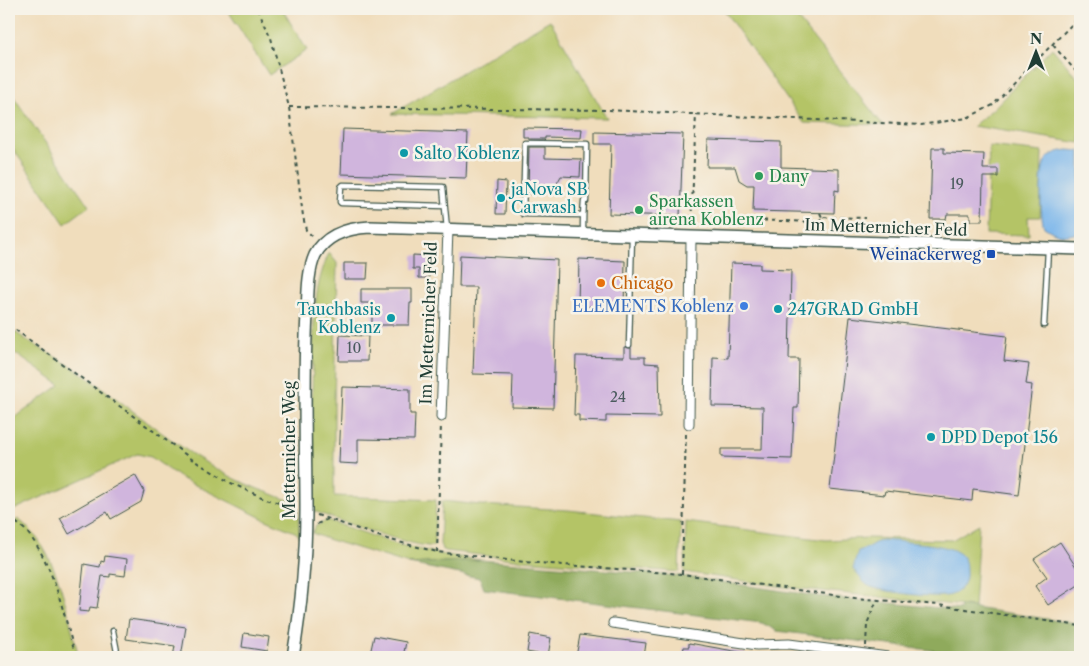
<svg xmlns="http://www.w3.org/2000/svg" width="1089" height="666" viewBox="0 0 1089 666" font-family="'Libre Caslon Text',serif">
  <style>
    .green { fill: #b4c466; stroke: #6a804d; fill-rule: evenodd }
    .forest { fill: #8faa5b; stroke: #577448 }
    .water { fill: #79b5eb; stroke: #4c7990 }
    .building { fill: #d0b5dd }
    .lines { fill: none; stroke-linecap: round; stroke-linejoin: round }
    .service-casing { stroke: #3e5548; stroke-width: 7 }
    .minor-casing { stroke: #3e5548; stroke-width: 11 }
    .tertiary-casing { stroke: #3e5548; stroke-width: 14 }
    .path { stroke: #3e5548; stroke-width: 2; stroke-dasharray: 4 4; stroke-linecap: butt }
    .service { stroke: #fff; stroke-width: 4.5 }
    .minor { stroke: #fff; stroke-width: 9 }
    .tertiary { stroke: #fff; stroke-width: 11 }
    .culture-dot { fill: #0f9aa8; stroke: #f7f3e8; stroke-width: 2 }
    .leisure-dot { fill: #2e9e5b; stroke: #f7f3e8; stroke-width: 2 }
    .transit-dot { fill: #1a4fb4; stroke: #f7f3e8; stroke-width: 2 }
    .food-dot { fill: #e8710a; stroke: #f7f3e8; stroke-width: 2 }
    .shop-dot { fill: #3f7fe0; stroke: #f7f3e8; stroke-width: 2 }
    .labels { text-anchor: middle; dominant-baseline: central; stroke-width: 5; stroke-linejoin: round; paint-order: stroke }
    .number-label { font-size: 14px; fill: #4b5b5e }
    .culture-label { font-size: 16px; fill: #0d838f; stroke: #f7f3e8; text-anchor: start }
    .leisure-label { font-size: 16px; fill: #27864d; stroke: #f7f3e8; text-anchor: start }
    .street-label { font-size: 16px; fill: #1f3d34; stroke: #f7f3e8 }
    .transit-label { font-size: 16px; fill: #164399; stroke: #f7f3e8; text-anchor: end }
    .food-label { font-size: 16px; fill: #c56008; stroke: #f7f3e8; text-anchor: start }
    .shop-label { font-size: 16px; fill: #366cbe; stroke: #f7f3e8; text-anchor: end }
  </style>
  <rect width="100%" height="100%" fill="#f7f3e8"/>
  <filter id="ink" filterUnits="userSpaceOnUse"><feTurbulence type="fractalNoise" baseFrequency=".02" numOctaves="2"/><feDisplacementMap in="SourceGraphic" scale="10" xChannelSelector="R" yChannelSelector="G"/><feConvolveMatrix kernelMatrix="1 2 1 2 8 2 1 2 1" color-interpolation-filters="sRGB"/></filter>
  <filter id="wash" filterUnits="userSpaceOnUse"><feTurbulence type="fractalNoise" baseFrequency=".0096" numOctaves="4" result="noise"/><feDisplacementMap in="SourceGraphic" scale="20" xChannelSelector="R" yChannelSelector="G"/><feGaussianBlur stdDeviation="1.12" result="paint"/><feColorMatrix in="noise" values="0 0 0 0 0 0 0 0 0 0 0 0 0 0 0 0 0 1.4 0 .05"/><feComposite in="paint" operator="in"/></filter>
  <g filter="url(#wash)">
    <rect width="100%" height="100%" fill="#f0ddbc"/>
    <!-- green -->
    <path class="green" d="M227 9H282L307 50 269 75Z
      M723 9H790L883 125 804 123Z
      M550 20 607 118 392 114Z
      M1052 48 1080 81V143L973 126 994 108Z
      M9 90 89 206 65 224 9 143Z
      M989 146 1042 152 1040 217H1028L1029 235 986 234Z
      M329 253 337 263 334 406V496L436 500 434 546C418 549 333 519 314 511 310 463 311 414 313 365 314 325 312 291 329 253Z
      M9 328C31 344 57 357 80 372 142 415 199 470 272 494 280 497 289 502 297 499L300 539 297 533 264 519 179 477 151 457 137 454 9 512V422L60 385 9 349Z
      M442 501 481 505 568 510 681 522 679 572 522 560 446 551 442 549 440 544Z
      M18 519C59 550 66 611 79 657H9V526Z
      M327 520 396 544 441 554 480 560 409 564 327 539 312 533 316 526Z
      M686 522 826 540 867 538 952 540 979 524 974 607 784 587 684 572ZM863 550 941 596 883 590 867 585 858 551Z"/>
    <!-- forest -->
    <path class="forest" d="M480 560 681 576 817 596 960 610 961 606 1080 624V657H986L777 631 762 623 484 589 480 578 409 564Z"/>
    <!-- water -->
    <path class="water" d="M1068 150 1080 151V232C1064 238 1058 236 1044 227 1040 217 1039 168 1046 160 1051 153 1060 151 1068 150Z
      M882 540C900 542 944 543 957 552 965 556 966 563 966 571 967 582 962 591 951 595 938 599 882 592 869 586 863 583 858 574 853 569L858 551C866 550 874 542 882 540Z"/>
    <g id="blocks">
      <!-- building -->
      <path class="building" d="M523 128 582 129 581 138 545 137V139H529V137H523Z
        M343 129 468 133 466 178 341 174Z
        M594 132 683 134 680 216 609 214 611 144H594Z
        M708 140 781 142V167L839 169V191L835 190 834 213 753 211 754 185H747L739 180 735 167H707Z
        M529 147H545V158L581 159 580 177 561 176 555 187 550 190H545V194H528Z
        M932 148H944V153L984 154 983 169H998V177H983L982 221H970V214H947L946 219H930Z
        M497 181 506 182 505 214H496Z
        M413 255 430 256 429 278H419V269H413Z
        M460 255 557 260 553 408 512 407 513 375 473 374 476 287H459Z
        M579 259 625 261 624 307 578 306Z
        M344 263H368L367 279H344Z
        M731 263 760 264V269L791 270 789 359H799L798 408H794L792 459 721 457V449H762L763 407 712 406 713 357 728 358Z
        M361 289H412V303H410L409 325H372V303H361Z
        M850 317 1007 336 1004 361 1029 364 1026 384 1032 385 1019 495 973 489 972 501 885 491 884 495 830 489Z
        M340 335 368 336 367 361H339Z
        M624 347 631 348V357H645V363L659 364 660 417 606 416V422L579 421V415H574L576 356 624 357Z
        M342 387 410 389V414H415L414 440 358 439V464L339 463Z
        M135 475 144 491 141 502 111 519 107 512 69 534 60 518Z
        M1060 542 1080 573V584L1048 605 1035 586 1047 577 1034 559Z
        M105 556 127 559 125 576 110 574V577L102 576 97 608 90 607 89 612 79 611 84 564 100 567 101 561 104 562Z
        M129 619 186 627 181 657H173L175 646 126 639Z
        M244 633 269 637 267 651 242 647Z
        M530 634 551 638 548 656 527 652Z
        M580 635 646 643 644 657H576Z
        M374 636 406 642 403 657H391L370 654Z
        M689 643 745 653V657H682L684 647H689Z"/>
    </g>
  </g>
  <g filter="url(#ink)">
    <use href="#blocks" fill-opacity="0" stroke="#3e5548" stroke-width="1"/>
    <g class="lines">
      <!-- service casing -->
      <g class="service-casing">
        <path id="service" d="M444 206 341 203 340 202 341 187 343 185 443 187 447 229
          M583 233C583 222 583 212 584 201H586L587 144 525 143 523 214 583 215
          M1044 325 1048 249
          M629 345 632 236
          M113 631 118 657"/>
      </g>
      <!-- minor casing -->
      <g class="minor-casing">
        <path id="minor" d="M441 417 448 230
          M689 424 691 238
          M613 623 757 645 789 644 888 657"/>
      </g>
      <!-- tertiary casing -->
      <g class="tertiary-casing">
        <path id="tertiary" d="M293 657C301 608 306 560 306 510 306 445 303 380 307 315 308 296 307 273 315 255 326 234 348 228 370 227L1080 249"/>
      </g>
      <!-- path -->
      <path class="path" d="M258 9 271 38 289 107 303 216 306 230 315 239
        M1053 45 1080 76
        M289 107 607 110 921 125 967 118 993 105 1080 16
        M820 213 822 217
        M747 220 820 222 822 217 865 218
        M691 227 696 114
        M9 325 193 460 231 483 266 499 296 508
        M317 515 387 539 437 552 525 562 682 574 855 598 938 605 1080 626
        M9 518C15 522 22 526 27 532 55 566 64 616 76 657
        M317 524 328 519
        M437 552 441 424
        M682 574 686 432
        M866 646 867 624 877 600"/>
      <!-- service -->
      <use href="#service" class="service"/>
      <!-- minor -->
      <use href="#minor" class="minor"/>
      <!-- tertiary -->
      <use href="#tertiary" class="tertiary"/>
    </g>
  </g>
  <!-- markers -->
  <g class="culture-dot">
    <circle cx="404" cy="153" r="5"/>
    <circle cx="501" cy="198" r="5"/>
    <circle cx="778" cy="309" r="5"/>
    <circle cx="391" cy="318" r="5"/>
    <circle cx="931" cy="437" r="5"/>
  </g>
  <g class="leisure-dot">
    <circle cx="759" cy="176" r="5"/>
    <circle cx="639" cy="210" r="5"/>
  </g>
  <rect class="transit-dot" x="986" y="249" width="10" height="10" rx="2.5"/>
  <circle class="food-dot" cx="601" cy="283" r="5"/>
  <circle class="shop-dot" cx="744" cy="306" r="5"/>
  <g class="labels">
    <!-- number labels -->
    <g class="number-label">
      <text x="957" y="184">19</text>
      <text x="354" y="348">10</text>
      <text x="618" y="397">24</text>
    </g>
    <!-- culture labels -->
    <g class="culture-label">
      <text x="414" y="153">Salto Koblenz</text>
      <text x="511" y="189">jaNova SB<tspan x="511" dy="18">Carwash</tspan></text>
      <text x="381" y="309" text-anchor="end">Tauchbasis<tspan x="381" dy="18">Koblenz</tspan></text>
      <text x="788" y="309">247GRAD GmbH</text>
      <text x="941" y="437">DPD Depot 156</text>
    </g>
    <!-- leisure labels -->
    <g class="leisure-label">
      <text x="769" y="176">Dany</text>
      <text x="649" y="201">Sparkassen<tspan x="649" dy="18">airena Koblenz</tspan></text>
    </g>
    <!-- street labels -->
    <g class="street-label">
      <text transform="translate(886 227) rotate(2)">Im Metternicher Feld</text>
      <text transform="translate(428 323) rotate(-88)">Im Metternicher Feld</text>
      <text transform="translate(289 450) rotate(-90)">Metternicher Weg</text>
    </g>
    <!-- transit labels -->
    <g class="transit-label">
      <text x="981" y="254">Weinackerweg</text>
    </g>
    <!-- food labels -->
    <g class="food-label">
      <text x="611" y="283">Chicago</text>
    </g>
    <!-- shop labels -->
    <g class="shop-label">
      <text x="734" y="306">ELEMENTS Koblenz</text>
    </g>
  </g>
  <!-- margin -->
  <rect width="1089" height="666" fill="none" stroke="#f7f3e8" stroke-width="30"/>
  <!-- north arrow -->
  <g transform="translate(1036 52)" stroke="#f7f3e8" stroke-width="4" paint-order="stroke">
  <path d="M0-4L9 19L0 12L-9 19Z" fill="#1f3d34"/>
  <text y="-8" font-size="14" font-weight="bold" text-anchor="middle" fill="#1f3d34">N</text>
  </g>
</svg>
